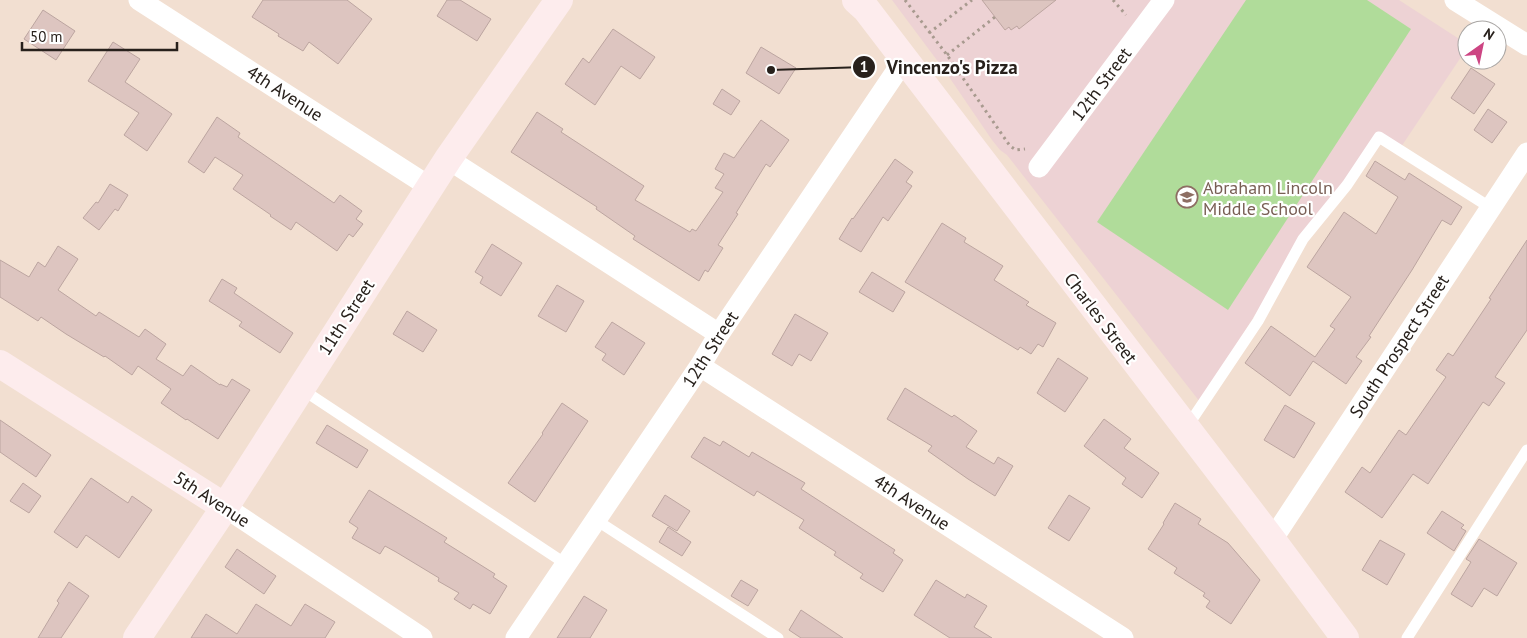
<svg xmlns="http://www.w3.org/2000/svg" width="1527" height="638" viewBox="0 0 1527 638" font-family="'PT Sans',sans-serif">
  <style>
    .education { fill: #edd2d4 }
    .green { fill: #b0dc9a }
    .building { fill: #ddc5c0; stroke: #bca5a0 }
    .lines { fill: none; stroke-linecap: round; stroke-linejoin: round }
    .path { stroke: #a89a8f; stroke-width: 3; stroke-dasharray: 2.5 4; stroke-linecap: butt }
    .lane { stroke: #fff; stroke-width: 11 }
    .street { stroke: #fff; stroke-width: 21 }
    .secondary { stroke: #fdeced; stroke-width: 28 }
    .labels { text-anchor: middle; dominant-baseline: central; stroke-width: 4.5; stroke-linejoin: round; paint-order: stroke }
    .street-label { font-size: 18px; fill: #28211c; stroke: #fff }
    .education-label { font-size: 18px; fill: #785e54; stroke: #fff; text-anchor: start }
    .leader { fill: none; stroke: #28211c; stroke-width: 2 }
    .callout-dot { fill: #28211c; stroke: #fff; stroke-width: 2 }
    .mark-label { font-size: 15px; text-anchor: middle; font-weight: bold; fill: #fff }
    .callout-label { font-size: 19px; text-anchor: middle; font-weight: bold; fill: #28211c; stroke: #fff; stroke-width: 4.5; stroke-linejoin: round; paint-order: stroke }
  </style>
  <rect width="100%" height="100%" fill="#f2dfd1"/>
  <!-- education -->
  <path class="education" d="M892 0H1399L1467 44V48L1399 150 1379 138 1303 239 1200 402 1007 155 1000 150 992 140 945 71Z"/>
  <!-- green -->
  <path class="green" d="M1246 0H1367L1411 29 1228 310 1097 222Z"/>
  <!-- building -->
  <path class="building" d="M263 0H347L372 19 338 64 309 42 303 51 278 36 279 34 252 17Z
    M447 0H460L491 19 477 41 437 16Z
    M982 0H1056L1019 29 1017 26 1011 30 1009 27 1005 30Z
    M43 10 75 31 56 60 24 39Z
    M613 29 655 57 640 79 621 66 595 105 565 84 583 58 589 63Z
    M113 42 140 59 125 82 172 114 147 151 124 135 139 113 88 81Z
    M761 47 796 68 779 94 746 73Z
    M1471 68 1495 84 1474 114 1451 98Z
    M722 89 740 101 731 115 713 104Z
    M1488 109 1507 122 1492 143 1474 130Z
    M537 112 563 129 561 132 644 186 635 200 690 232 692 229 696 231 723 192 715 188 724 174 715 169 724 153 734 158 761 120 789 140 770 167 766 164 736 213 738 214 718 245 723 248 708 272 705 270 699 281 633 239 635 236 596 209 597 207 511 152Z
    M217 117 240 133 238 137 334 203 340 195 362 211 356 219 363 224 353 237 349 234 337 251 296 222 291 230 270 216 271 215 233 189 243 175 215 157 204 173 188 162Z
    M895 159 913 172 906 182 912 186 888 221 883 217 861 252 839 239 852 218 853 219Z
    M1375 161 1405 180 1409 173 1462 207 1451 225 1442 220 1412 270 1369 336 1371 337 1356 357 1362 361 1346 384 1313 361 1290 396 1245 363 1271 326 1315 357 1335 329 1330 326 1351 297 1307 267 1344 212 1376 234 1398 197 1366 176Z
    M110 184 128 195 118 211 115 209 99 230 83 218 96 202 98 203Z
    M942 223 966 238 964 242 1003 266 994 280 1029 302 1026 305 1056 323 1043 347 1038 344 1031 354 1020 347 1018 350 905 282Z
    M1527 240V330L1495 377 1505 383 1489 406 1483 402 1428 484 1413 474 1382 518 1345 492 1362 467 1370 473 1399 430 1406 435 1446 377 1436 370 1448 353 1453 356 1491 299 1489 298Z
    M492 244 522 263 501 296 480 283 483 277 475 272Z
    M58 246 78 259 58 290 96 316 99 312 139 337 145 329 166 344 156 359 183 376 191 365 220 385V384L227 387 232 379 250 390 218 439 187 419 186 420 161 403 171 389 138 366 132 375 105 356 104 357 66 334 41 317 38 321 0 297V260L29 277 38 262 45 267Z
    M872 272 905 292 893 312 859 292Z
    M222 279 237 288 234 293 293 333 280 353 239 326 242 322 209 301Z
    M557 285 584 301 566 332 538 316Z
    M407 311 437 330 423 352 393 334Z
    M795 314 828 333 811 361 799 354 792 366 772 354Z
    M612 322 645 343 624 375 602 360 606 354 595 347Z
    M1058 358 1088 378 1065 412 1037 393Z
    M905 388 952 417 954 415 977 431 966 447 994 464 998 457 1013 466 995 496 968 479 928 451 932 446 887 419Z
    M562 403 588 421 535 502 508 483 543 434 542 433Z
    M1285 405 1315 423 1294 458 1264 440Z
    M1104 419 1131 439 1124 448 1159 473 1142 498 1122 484 1126 478 1084 446Z
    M0 420 51 455 36 477 0 452Z
    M327 425 368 450 357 468 316 443Z
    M704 437 720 446 723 441 749 457 752 452 781 469 805 483 801 489 895 550 893 553 903 560 883 592 860 578 863 574 834 555 836 552 799 528 804 520 757 491 754 496 691 457Z
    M91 478 128 503 132 496 152 510 119 558 86 535 77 548 54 532Z
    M23 483 41 496 29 513 10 501Z
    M369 490 447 538 444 542 495 574 493 577 507 586 490 614 473 604 470 609 454 599 459 593 438 581 439 578 396 552 385 546 380 554 352 538 358 528 349 522Z
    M665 495 690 511 677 531 652 516Z
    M1069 495 1090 508 1069 541 1048 528Z
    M1175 503 1201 519 1198 524 1228 543 1260 580 1231 624 1206 607 1210 601 1203 596 1205 593 1174 573 1177 568 1148 549 1164 524 1163 523Z
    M1442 511 1464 525 1461 528 1466 531 1454 551 1427 533Z
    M668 527 691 542 682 556 659 542Z
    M1479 539 1517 563 1497 596 1484 588 1472 607 1451 594 1471 562 1466 559Z
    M1380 540 1405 554 1387 585 1362 570Z
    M237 549 276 576 264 594 225 567Z
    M741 580 758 590 748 606 731 596Z
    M936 580 965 598 967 594 987 606 974 627 992 638H950L914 615Z
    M69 582 89 596 61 638H38L59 603 57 601Z
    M584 596 607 610 590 638H557Z
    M256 604 291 626 305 604 335 622 325 638H191L206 614 237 634Z
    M801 610 843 638H801L789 630Z"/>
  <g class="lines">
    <!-- path -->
    <path class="path" d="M905 0 947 55 1010 146 1016 150 1025 149
      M1113 0 1126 15
      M929 33 972 0
      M947 55 995 17"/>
    <!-- lane -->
    <path class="lane" d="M300 388 566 564
      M1187 427 1258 321 1303 239 1347 185 1379 137 1491 208
      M596 520 778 638
      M1407 638 1527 450"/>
    <!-- street -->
    <path class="street" d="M139 0 430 187
      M1455 0 1527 45
      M448 159 719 334
      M1039 167 1164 0
      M700 366 1123 638
      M225 507 422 638
      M1272 540 1527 153
      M516 638 700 366 719 334 904 60"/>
    <!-- secondary -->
    <path class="secondary" d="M856 0 866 9 1272 540 1345 638
      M0 364 225 507
      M137 638 225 507 448 159 559 0"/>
  </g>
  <!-- icons -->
  <defs>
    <g id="school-ring" transform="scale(1.125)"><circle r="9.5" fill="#fff" stroke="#8d6e63" stroke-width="1.5"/><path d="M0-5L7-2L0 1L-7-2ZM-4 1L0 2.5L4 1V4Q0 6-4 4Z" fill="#8d6e63"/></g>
  </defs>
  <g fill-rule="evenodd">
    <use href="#school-ring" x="1187" y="197"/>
  </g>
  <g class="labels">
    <!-- street labels -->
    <g class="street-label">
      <text transform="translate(1101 84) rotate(-53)">12th Street</text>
      <text transform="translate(285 93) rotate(33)">4th Avenue</text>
      <text transform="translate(346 317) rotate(-57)">11th Street</text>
      <text transform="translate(1101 318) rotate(53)">Charles Street</text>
      <text transform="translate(1399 346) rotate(-57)">South Prospect Street</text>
      <text transform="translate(710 349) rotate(-57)">12th Street</text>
      <text transform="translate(212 499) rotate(33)">5th Avenue</text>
      <text transform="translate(912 502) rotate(33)">4th Avenue</text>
    </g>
    <!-- education labels -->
    <g class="education-label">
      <text x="1203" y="187">Abraham Lincoln<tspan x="1203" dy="21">Middle School</tspan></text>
    </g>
  </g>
  <!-- callouts -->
  <path class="leader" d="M771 70L864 67"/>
  <g class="callout-dot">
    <circle cx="771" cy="70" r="5"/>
    <circle cx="864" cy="67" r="12"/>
  </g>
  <g class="mark-label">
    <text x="864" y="72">1</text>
  </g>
  <g class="callout-label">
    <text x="952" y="74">Vincenzo's Pizza</text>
  </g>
  <!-- north arrow -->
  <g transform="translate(1482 45) rotate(33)"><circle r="24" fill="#ffffff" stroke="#a9a6a4"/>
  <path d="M0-4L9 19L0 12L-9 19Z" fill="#cd4583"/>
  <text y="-8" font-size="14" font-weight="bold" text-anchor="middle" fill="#28211c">N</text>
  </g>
  <!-- scale -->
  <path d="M22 42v8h155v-8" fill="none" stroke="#28211c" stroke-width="2.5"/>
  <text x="30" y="42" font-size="15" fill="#28211c" stroke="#ffffff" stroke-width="4" paint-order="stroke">50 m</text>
</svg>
